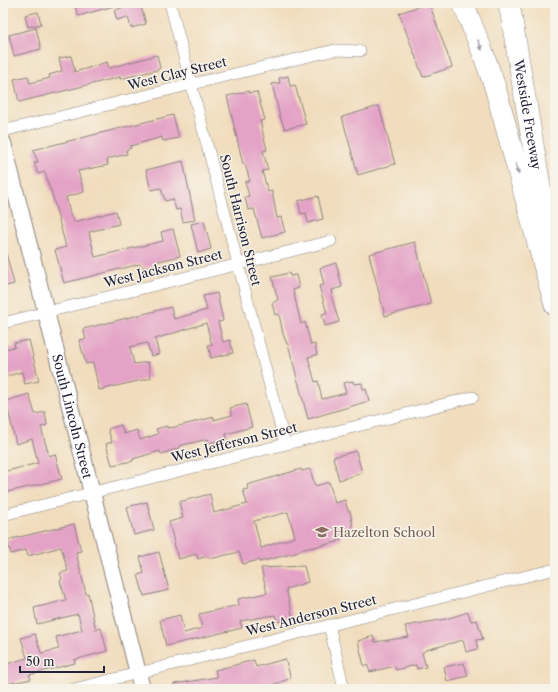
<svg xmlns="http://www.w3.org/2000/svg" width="558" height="692" viewBox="0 0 558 692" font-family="'Libre Caslon Text',serif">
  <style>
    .building { fill: #e4a3c6; fill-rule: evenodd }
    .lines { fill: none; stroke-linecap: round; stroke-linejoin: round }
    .street-casing { stroke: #8a807c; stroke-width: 12 }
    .secondary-casing { stroke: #8a807c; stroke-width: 18 }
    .highway-casing { stroke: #8a807c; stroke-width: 22 }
    .street { stroke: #fff; stroke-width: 11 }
    .secondary { stroke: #fff; stroke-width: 16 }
    .highway { stroke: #fff; stroke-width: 21 }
    .oneway { fill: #9c9ca7 }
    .labels { text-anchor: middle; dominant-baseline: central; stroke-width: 3; stroke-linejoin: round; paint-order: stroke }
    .street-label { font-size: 13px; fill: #22223b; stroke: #f7f3e8 }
    .education-label { font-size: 13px; fill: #785e54; stroke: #f7f3e8; text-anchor: start }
  </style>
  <rect width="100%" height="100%" fill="#f7f3e8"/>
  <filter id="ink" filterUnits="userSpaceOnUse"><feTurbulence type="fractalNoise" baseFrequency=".025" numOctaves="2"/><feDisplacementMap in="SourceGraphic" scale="8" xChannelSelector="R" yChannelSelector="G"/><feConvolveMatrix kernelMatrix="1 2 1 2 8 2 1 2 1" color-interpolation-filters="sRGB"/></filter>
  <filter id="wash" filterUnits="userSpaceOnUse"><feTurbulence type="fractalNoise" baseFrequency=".012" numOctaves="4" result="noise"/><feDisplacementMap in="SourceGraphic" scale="16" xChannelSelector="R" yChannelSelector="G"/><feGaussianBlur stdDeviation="0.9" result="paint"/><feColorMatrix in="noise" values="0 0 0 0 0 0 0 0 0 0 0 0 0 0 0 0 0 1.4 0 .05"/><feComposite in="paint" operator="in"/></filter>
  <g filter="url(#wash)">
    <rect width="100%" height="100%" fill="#f1ddbd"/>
    <g id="blocks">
      <!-- building -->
      <path class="building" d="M74 3H113L114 6 78 16Z
        M121 3H140L146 24 131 28 128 17 117 20 114 10 122 8Z
        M429 3 452 67 423 77 399 13Z
        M38 12 41 24 28 27 25 15Z
        M36 28 41 49 14 56 9 35Z
        M157 55 160 68 157 70 120 79V77L19 102 14 79 28 76 30 83 50 78 49 75 62 71 59 58 71 56 75 72 107 62 109 68Z
        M288 76 290 86 295 85 306 124 285 129 280 117 272 84 280 83 279 78Z
        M249 91V93L257 92 265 120 260 121 267 150 263 151 268 170 262 171 268 192 272 191 277 218 281 217 285 232 262 238 254 209 248 210 245 197 249 196 245 182 250 181 245 164H243L227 96Z
        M379 106 395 164 358 175 342 117Z
        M173 115 179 138 163 141 162 137 130 146 131 148 126 150 127 154 107 159 108 165 78 171 84 192 66 197 71 218 73 217 74 222 116 211 119 224 89 232 95 257 163 241 161 232 173 229 180 256 155 262V265L144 268 140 264 64 283 55 250 66 247 51 190H50L45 172 38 174 34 163 38 162 33 150Z
        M183 161 195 220 183 222 180 209 176 210 173 199 165 201 161 188 151 190 146 170Z
        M318 196 323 219 308 223 306 213 301 214 298 201Z
        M204 221 211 249 198 253 191 224Z
        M415 242 431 304 385 316 369 254Z
        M3 253H6L14 284 3 287Z
        M336 263 342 287 332 290 333 294 331 295 339 322 325 326 322 314 327 313 319 286 324 285 320 268Z
        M289 273 290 276 296 275 299 288 293 290 301 324 305 322 311 345 315 344 317 355 308 357 315 382 318 381 322 399 346 393 343 383 353 381 354 384 362 383 363 389H366L369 401 308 419 288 344H287L283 334 279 314 275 315 272 303 278 300 272 277Z
        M217 293 223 321 218 322 223 342 230 340 233 353 211 358 208 345H212L206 323 155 339 159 354 151 356 147 343 130 347 134 364 148 362 151 378 99 390 93 363 86 364 79 340 86 339 83 329 171 307 174 319 207 310 203 296Z
        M29 340 39 381 25 384 22 372 3 377V349L15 347 14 343Z
        M29 394 35 414 45 412 47 425 41 427 49 456 55 454 62 479 3 493V472L38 463 32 439 16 444 6 401Z
        M246 404 252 427 226 434 227 439 209 443 208 439 179 446 180 448 161 454 160 451 133 459V461L112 465 106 444 112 442 108 429 121 425 124 434 137 430 140 440 158 434 156 429 167 426V428L175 427 214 417V420L232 415 230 408Z
        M356 451 362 473 339 480 333 457Z
        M301 469 302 471 310 469 315 486 329 482 335 503 345 500 348 511H350L354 532 340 536 341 540 337 541 338 542 299 550V552L259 562V560L243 564 239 552 214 558H208L207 556 198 559 197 554 178 559 169 522 183 518 179 502 210 494 214 513 247 504 243 490 248 489 247 485ZM288 512 295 537 261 548 254 521Z
        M147 502 154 530 134 535 127 507Z
        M74 524 81 551 76 552 86 594 88 593 96 630 101 628 107 651 74 660 75 663 29 675 31 679 3 685V665L27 658 21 638 35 634 41 653 59 649 56 637 82 630 78 614 37 624 34 608 66 600 60 581 62 579 60 573 68 571 61 547 28 556 26 550 11 554 7 540Z
        M159 552 169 590 144 596 138 575 144 573 140 557Z
        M304 566 308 582 286 589 293 618 277 622 275 615 240 621 242 628 166 646 160 620 180 615 184 633 202 628 199 614 239 605 238 599 267 593 261 568Z
        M468 612 471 621 477 620 483 639 476 640 478 649 466 652 463 640 426 650 422 653 426 667 417 669 416 665 396 670 395 666 370 672 367 664 364 666 358 641 373 636 375 642 409 637 405 626 446 619Z
        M285 659 291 678 268 687 269 689H174V684L217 677 215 670 239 664 254 660 256 667Z
        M464 663 468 676 447 681 444 667Z"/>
    </g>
  </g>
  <g filter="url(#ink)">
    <use href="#blocks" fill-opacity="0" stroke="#8a807c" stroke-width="1"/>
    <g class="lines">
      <!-- street casing -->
      <g class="street-casing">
        <path id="street" d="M170 3 285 444
          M3 131 192 84 335 50 360 51
          M3 323 331 241
          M3 515 473 397
          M329 625 344 689
          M74 689 555 569"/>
      </g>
      <!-- secondary casing -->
      <g class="secondary-casing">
        <g id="secondary">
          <path id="s1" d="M3 143 142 689"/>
        </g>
      </g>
      <!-- highway casing -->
      <g class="highway-casing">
        <g id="highway">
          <path d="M463 3 483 53 495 87 555 305"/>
          <path id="s2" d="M509 3 550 245"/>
        </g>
      </g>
      <!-- street -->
      <use href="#street" class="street"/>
      <!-- secondary -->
      <use href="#secondary" class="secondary"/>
      <!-- highway -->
      <use href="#highway" class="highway"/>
    </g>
    <!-- one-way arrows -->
    <defs><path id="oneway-solid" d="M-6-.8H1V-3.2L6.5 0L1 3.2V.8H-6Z"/></defs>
    <g class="oneway">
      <use href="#oneway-solid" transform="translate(480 45) rotate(68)"/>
      <use href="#oneway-solid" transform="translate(517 169) rotate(74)"/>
    </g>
  </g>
  <!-- icons -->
  <defs>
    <g id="school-bare" transform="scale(1.08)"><path d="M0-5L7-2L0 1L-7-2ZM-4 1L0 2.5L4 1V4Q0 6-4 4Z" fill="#8d6e63" stroke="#f7f3e8" stroke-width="2.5" paint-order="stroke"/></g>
  </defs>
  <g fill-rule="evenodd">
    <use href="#school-bare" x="322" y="532"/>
  </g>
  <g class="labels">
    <!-- street labels -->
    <g class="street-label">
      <text transform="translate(177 73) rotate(-14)">West Clay Street</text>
      <text stroke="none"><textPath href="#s2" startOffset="113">Westside Freeway</textPath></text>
      <text transform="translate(241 220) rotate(76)">South Harrison Street</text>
      <text transform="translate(163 268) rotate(-14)">West Jackson Street</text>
      <text stroke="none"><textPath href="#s1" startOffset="282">South Lincoln Street</textPath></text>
      <text transform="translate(234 442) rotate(-14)">West Jefferson Street</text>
      <text transform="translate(311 615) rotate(-14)">West Anderson Street</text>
    </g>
    <!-- education labels -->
    <g class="education-label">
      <text x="333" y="532">Hazelton School</text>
    </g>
  </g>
  <!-- margin -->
  <rect width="558" height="692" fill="none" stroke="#f7f3e8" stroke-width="16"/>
  <!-- scale -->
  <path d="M20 666v6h84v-6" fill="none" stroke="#22223b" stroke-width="2"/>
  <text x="26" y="666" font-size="12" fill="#22223b" stroke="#f7f3e8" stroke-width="3" paint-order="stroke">50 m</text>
</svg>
